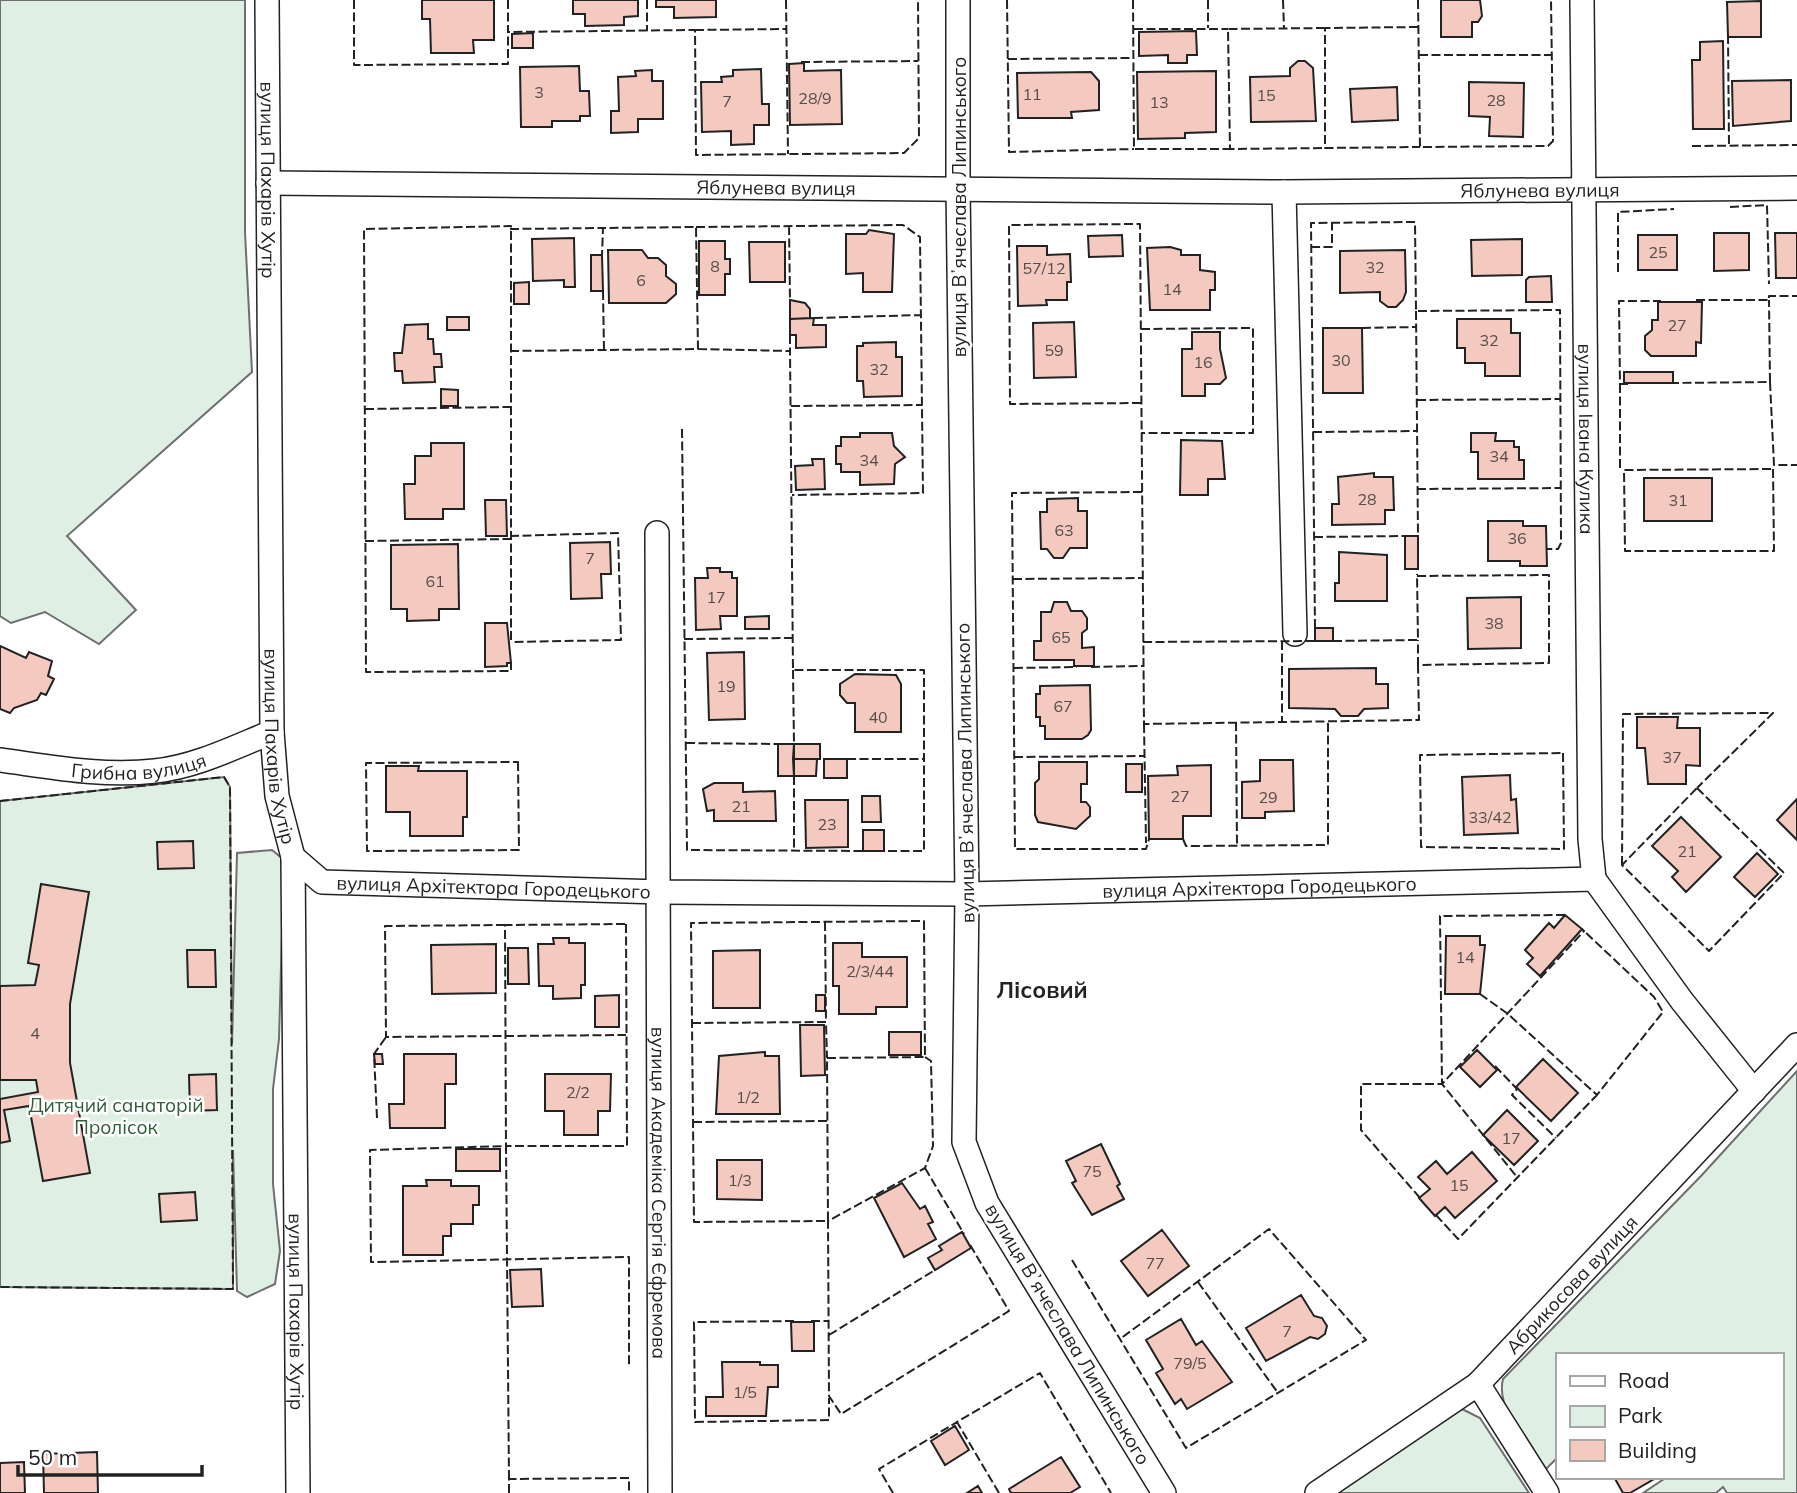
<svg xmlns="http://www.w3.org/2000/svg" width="1797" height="1493" viewBox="0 0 1797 1493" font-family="Mulish,sans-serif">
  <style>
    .green { fill: #e0efe3; stroke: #6f6f6f; stroke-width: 2 }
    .building { fill: #f3c9c0; stroke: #222; stroke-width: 2 }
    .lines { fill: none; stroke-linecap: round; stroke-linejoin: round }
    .minor-casing { stroke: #222; stroke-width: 26 }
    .minor { stroke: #fff; stroke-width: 23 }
    .fence { stroke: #222; stroke-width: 2; stroke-dasharray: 9 3.5; stroke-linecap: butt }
    .labels { text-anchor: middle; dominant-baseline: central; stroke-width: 5; stroke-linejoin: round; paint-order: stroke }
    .number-label { font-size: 16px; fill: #564c4a }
    .street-label { font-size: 19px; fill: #222; stroke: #fff }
    .park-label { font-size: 19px; fill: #2f5e38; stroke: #fff }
    .quarter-label { font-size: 23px; font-weight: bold; fill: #222; stroke: #fff }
  </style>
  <rect width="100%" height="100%" fill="#fff"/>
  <!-- green -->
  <path class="green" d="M0 0H245V232L252 372 67 536 136 610 99 644 45 612 11 623 0 616Z
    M224 777 230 787 232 1044 237 853 272 850 284 860 279 1039 273 1089V1184L280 1251 275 1284 247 1297 237 1291 233 1150V1289L0 1287V801Z
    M1797 1071V1493H1727L1723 1487 1716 1493H1643L1667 1477H1781V1355H1557V1458L1546 1469C1530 1445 1495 1410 1503 1379L1701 1176Z
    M1462 1409 1480 1418 1529 1493H1335L1455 1411Z"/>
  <!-- building -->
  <path class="building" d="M422 0H494V40H473L474 53H431L430 19H422Z
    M573 0H638V16L624 17V25L585 26V14H573Z
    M656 0H716V17L674 18V7H656Z
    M1441 0H1480L1482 16 1478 22H1472V37H1441Z
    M1761 1V37H1728L1727 2Z
    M1196 31 1197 55H1187V63H1168V55L1139 56V32Z
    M533 33V48H512V34Z
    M1723 41 1724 129H1693L1692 60H1700V42Z
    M1298 61H1305L1313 68 1316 121 1251 122 1250 77 1290 76V68Z
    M804 63V71L841 70 842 124 790 125 789 64Z
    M579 66 580 91H589L590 116H580V121H552V127H521L520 67Z
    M761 69 762 104H769V125H754V144L731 145V131L702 132 701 82H722L721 77 733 76V70Z
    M652 70V81H663V119H638V132L611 133V111H619L618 77 636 76 635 71Z
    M1216 71V132L1185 133V138L1138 139 1137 72Z
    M1091 72 1099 81V110L1071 112 1072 118H1018L1017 73Z
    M1791 80V121L1733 126 1732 81Z
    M1469 82 1524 83 1523 137 1489 136 1490 117 1469 116Z
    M1397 87 1398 120 1352 122 1350 89Z
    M869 230 894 234 892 292H863V273L846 274V234H866Z
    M1714 233H1749V270L1714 271Z
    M1775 233H1797V278H1776Z
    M1122 235 1123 256 1089 257 1088 236Z
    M1638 235H1677V270H1638Z
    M574 238 575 287H564V280L533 281 532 239Z
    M1522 239V275L1472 276 1471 240Z
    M699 241H725V259H730V274H725V295H699Z
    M749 242H785V282H750Z
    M1017 246H1047V255L1070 254 1071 282H1067V300H1046L1047 305 1018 306Z
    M1170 247 1181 250V255H1200V270L1215 272V290H1210V310H1150L1147 248Z
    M608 250H642L648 258H658L666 265V276L676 284V294L666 303H609Z
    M1405 250 1406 292 1403 300 1396 307H1388L1380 301V292L1340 293V251Z
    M591 255H602L603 291H591Z
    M1551 276 1552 302H1526V280L1529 277Z
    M529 282V304H514V283Z
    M790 300 805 303 810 309V318L790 319Z
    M1658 302H1702L1701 343 1696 342V356H1651L1645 350V336L1652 330V320H1658Z
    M447 317H469V330H447Z
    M814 318 813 325H826V347L796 348V335H790V319Z
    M1457 319H1511V333H1520V376H1485V363H1465V348H1457Z
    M1074 322 1076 377 1034 378 1033 323Z
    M428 324V339H433L434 354H441L442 367H434L435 382 403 383 402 371H395L394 353H402L405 325Z
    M1323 328H1362L1363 393H1323Z
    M1192 332H1220V349L1226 378 1220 384H1205V396H1182V349H1192Z
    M896 342V357H902V396L864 397 863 381H857V346H863V343Z
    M1624 372H1673V383H1624Z
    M441 389 458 390V406H441Z
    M860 433H892L894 446 905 457 895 464 894 484 860 485V472H841V464H836V446H841V437H860Z
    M1471 433H1496L1495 441H1514V447H1519V460H1524V479H1478V452H1471Z
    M1181 440 1222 441 1225 479H1208V495H1180Z
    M431 443H464V509H443V519H405L404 484H415V456H431Z
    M812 459H824L825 489 796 490 795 466 813 465Z
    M1374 473V477H1393L1394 510H1385V524L1332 525V504H1339L1338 477Z
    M1644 478H1712V521H1644Z
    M1078 498V511H1087V548H1070L1063 558H1054L1047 549H1041L1040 512H1047V499Z
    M485 500H506L507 536H486Z
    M1488 521H1523V526H1546L1547 566H1520V561H1488Z
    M1405 536H1418V569H1405Z
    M610 542 611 574H601L602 598 571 599 570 543Z
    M458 544 459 609H439V620L407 621V609H391V545Z
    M1339 552 1387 555V601H1335V583H1339Z
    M707 568H720V572H732V578H737V616H720L721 629 696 630 695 578H708Z
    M1521 597V648L1468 649 1467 598Z
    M1054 602H1067L1071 611H1082L1087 618V629L1082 633V648L1094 647V666H1074V660H1034V641H1041V612H1051Z
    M769 616V629H745V617Z
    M485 623H507L511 663H507V666L485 667Z
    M1315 628H1333V641H1315Z
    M0 646 26 658 29 652 52 661 48 676 54 679 46 695 41 693 37 700 14 708 10 713 0 709Z
    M744 652 745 719 709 720 707 653Z
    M1376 668V684H1388V708L1364 709 1358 716H1341L1335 709 1289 708V669Z
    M855 674 896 675 901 684V732H855V703H847L840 695V684Z
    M1090 685 1091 730 1088 735 1082 739H1045V726H1040V717H1036V694H1040V686Z
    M1637 717H1678L1677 728H1700V766L1686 765V784H1648L1645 748H1637Z
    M778 744H794V776H778Z
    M794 744H820V759H793Z
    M793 759H817L816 776H794Z
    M824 759H847V778H824Z
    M1260 760H1293L1294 811 1265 812V818H1242V782L1260 781Z
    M1039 762H1087V784H1081V802H1086L1090 807V816L1076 829 1038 822 1035 815V783L1039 779Z
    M1126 764H1142V792H1126Z
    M1211 765V816H1183V839H1149L1148 776 1178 775 1177 766Z
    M386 766H419L418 771H467V817H463V836H410V812H386Z
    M1510 775 1511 800 1516 799 1518 833 1464 835 1462 777Z
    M714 783H743V792L775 791 776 821H714V810L707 811 703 789Z
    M862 796H880L881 822H862Z
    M1797 799V840L1777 820Z
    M805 800H848V847L806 848Z
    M1681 817 1721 857 1686 892 1672 877 1678 871 1652 846Z
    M863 830H884V851H863Z
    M193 841 194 868 158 869 157 842Z
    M1757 853 1778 874 1755 897 1734 877Z
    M41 884 89 892 70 1004V1063L90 1173 43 1181 29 1106 4 1110 10 1141 0 1143V1099L38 1092 36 1080H0V986L35 985 39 965 28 963Z
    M1565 915 1582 929 1540 976 1527 964 1533 958 1525 950 1549 923 1554 928Z
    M1446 936H1480V945H1485L1480 994H1445Z
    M553 938H569V943H585V985H581V998L553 999V986H539L538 944H554Z
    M833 943H862V957H907V1007H876V1014H839V986H833Z
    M496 944V993L432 994 431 945Z
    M508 948H528L529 984H508Z
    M187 950H215L216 987H188Z
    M760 950V1008H713V951Z
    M619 995V1027H595V996Z
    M816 995H825V1011H816Z
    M800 1025H824L825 1075 801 1076Z
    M889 1032H921V1055H889Z
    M1477 1050 1497 1070 1480 1087 1460 1067Z
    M765 1052V1056H779L780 1114H716L719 1056Z
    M374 1054H382L383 1064H375Z
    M404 1054H456V1084H445V1128H390L389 1104H404Z
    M1543 1059 1578 1093 1551 1121 1516 1087Z
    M216 1074 217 1110 190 1111 189 1075Z
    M545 1074H611L610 1111H598V1135H564V1111H545Z
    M1507 1110 1538 1141 1514 1165 1483 1135Z
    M1101 1144 1120 1184 1117 1186 1124 1199 1092 1215 1072 1183 1076 1181 1066 1161Z
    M456 1149H500V1171H456Z
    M1472 1152 1497 1181 1455 1218 1445 1207 1435 1216 1419 1198 1430 1189 1418 1177 1436 1161 1447 1174Z
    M717 1160H762V1200L717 1199Z
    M426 1180H451V1186H479V1205H473V1224H451V1236H443V1255H403V1186H427Z
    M902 1183 920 1209 925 1206 933 1222 928 1224 936 1239 904 1257 874 1198Z
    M195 1192 197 1220 161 1222 159 1194Z
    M1162 1230 1189 1266 1148 1296 1121 1261Z
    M962 1232 971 1248 935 1270 928 1258 942 1250 939 1246Z
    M541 1269 543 1306 512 1307 510 1270Z
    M1301 1295 1314 1316 1322 1318 1327 1326 1325 1334 1318 1339 1310 1337 1266 1361 1246 1328Z
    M1181 1319 1196 1345 1202 1341 1232 1382 1187 1409 1181 1399 1175 1404 1156 1373 1163 1369 1146 1340Z
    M791 1322H814V1351H792Z
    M722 1362H760V1365H778V1387H768L766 1416H706V1397H723Z
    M955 1426 969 1450 945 1465 931 1441Z
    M97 1452 98 1493H44L43 1454Z
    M1061 1457 1080 1487 1070 1493H1011L1009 1489Z
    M24 1462 25 1493H0V1463Z
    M1614 1477H1653L1654 1479 1630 1493H1623Z
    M978 1486 982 1493H967Z"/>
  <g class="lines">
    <!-- minor casing -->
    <g class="minor-casing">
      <g id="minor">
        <path id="s1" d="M267 0 272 732 277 796 293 857 298 1493"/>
        <path d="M958 0V187L967 894 964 1142 987 1203 1164 1493"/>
        <path id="s2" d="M1582 0 1590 839 1594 879"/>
        <path id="s3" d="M268 183 1284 192 1797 188"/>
        <path d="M1284 192 1295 634"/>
        <path id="s4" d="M657 533 660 1493"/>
        <path id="s5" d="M0 760C52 767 103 777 155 771 195 767 235 747 272 732"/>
        <path id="s6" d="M293 857 322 882 661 892 967 894 1594 879 1682 1001 1754 1091"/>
        <path d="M1478 1384 1547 1493"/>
        <path id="s7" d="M1317 1493 1478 1384 1797 1045"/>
      </g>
    </g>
    <!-- minor -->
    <use href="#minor" class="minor"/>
    <!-- fence -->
    <path class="fence" d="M354 0V65L508 64V32
      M508 0V32L695 30 696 155 904 153 919 138 918 0
      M647 0V31
      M786 0 788 154
      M1007 0 1009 152 1134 149
      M1133 0 1134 149H1230
      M1208 0V28
      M1283 0 1284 28
      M1418 0 1420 147 1548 146 1553 141 1551 0
      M1418 27 1325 28V148L1420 147
      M1325 28 1228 29 1230 149 1325 148
      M1134 29H1228
      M695 30 786 29
      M1728 35 1729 145
      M1419 55H1552
      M1008 59 1134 58
      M801 62 918 61
      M1692 146 1797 145
      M1730 207 1767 205 1769 284
      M789 226 790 300
      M696 227 903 225 920 237 923 493 792 495
      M510 229 603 228
      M1311 247H1332V222
      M1618 272V212L1674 209
      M603 291 604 350
      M1696 300H1769V296H1797
      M1416 311 1418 536
      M814 318 921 315
      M1362 328 1416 327
      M1141 329 1253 328V433H1141
      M790 335V351
      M698 349 790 351 793 670H924V851H884
      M510 351 698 349 696 227 603 228 602 255
      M1770 382 1774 465H1797
      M1670 383 1770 382 1769 300
      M1620 384V469
      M1628 384H1620L1619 301H1661
      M1417 400 1560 399
      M1141 403 1010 404 1009 225 1140 224 1144 724 1419 720 1418 665
      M791 406 922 405
      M365 409 510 407
      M682 429 687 850 863 851
      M1313 432 1417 431
      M1773 469 1774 551H1625L1624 470Z
      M1417 489 1561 488
      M1142 492 1012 493 1015 849H1146L1149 839
      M510 536 618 533 621 640 511 642
      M1314 537 1405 536
      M365 541 510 539
      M1417 576 1549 575V663L1418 665V640
      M1013 579 1143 578
      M1315 628 1311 223 1415 222 1416 311 1560 310 1561 543 1558 549H1547
      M684 639 793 638
      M511 640V226L364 229 366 672 511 671V663
      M1282 641V722
      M1333 641 1418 640 1417 574
      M1143 642 1315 641
      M1091 667 1144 666
      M1014 668 1077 667
      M793 670 794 744
      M1236 722 1237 845
      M1144 724 1146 843
      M686 743 778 744
      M1563 753 1564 849 1421 847 1420 755Z
      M1014 757 1145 756
      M847 759H924
      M518 762 519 850 367 851 366 763Z
      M794 776V851
      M1697 788 1784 873 1709 951 1622 865Z
      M0 801 224 777 230 787 233 1289 0 1287
      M1183 839 1186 846 1328 845V721
      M1622 865 1623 714 1773 713 1697 788
      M1565 915 1440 916 1442 1084 1584 931 1582 929
      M924 921 925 1057 827 1058 828 1221 694 1222 691 923Z
      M825 922 826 1022
      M626 924 627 1146H506L505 925Z
      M505 925 385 926 386 1037 626 1035
      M1480 994 1508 1014 1597 1095 1663 1012 1654 997 1584 931
      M692 1023 826 1022 827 1058
      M925 1057 931 1061 933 1146 925 1168 828 1221 829 1396 841 1414 1009 1311 969 1243
      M1495 1066 1517 1089 1512 1095 1556 1138
      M377 1118 374 1054 386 1037
      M693 1122 827 1121
      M925 1168 964 1234
      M1420 1198 1361 1130V1084H1442L1517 1177
      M1436 1215 1458 1239 1597 1095
      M1072 1260 1186 1448 1366 1340 1269 1229 1120 1339
      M1198 1282 1278 1393
      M794 1321 694 1322 695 1422 829 1420V1398
      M811 1321H829
      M829 1335 935 1270
      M509 1479 506 1146 370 1150 371 1262 629 1257V1366
      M509 1493V1479L629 1478V1493
      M893 1493 879 1469 957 1422
      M999 1493 957 1422 1040 1373 1111 1493"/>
  </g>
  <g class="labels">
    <!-- number labels -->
    <g class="number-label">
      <text x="539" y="92">3</text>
      <text x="1032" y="94">11</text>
      <text x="1266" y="95">15</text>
      <text x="815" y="98">28/9</text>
      <text x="1496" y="100">28</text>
      <text x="727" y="101">7</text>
      <text x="1159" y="102">13</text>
      <text x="1658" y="252">25</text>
      <text x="715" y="266">8</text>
      <text x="1375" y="267">32</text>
      <text x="1044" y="268">57/12</text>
      <text x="641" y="280">6</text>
      <text x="1172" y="289">14</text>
      <text x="1677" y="325">27</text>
      <text x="1489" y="340">32</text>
      <text x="1054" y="350">59</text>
      <text x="1341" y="360">30</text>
      <text x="1203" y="362">16</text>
      <text x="879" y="369">32</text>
      <text x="1499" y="456">34</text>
      <text x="869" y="460">34</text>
      <text x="1367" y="499">28</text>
      <text x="1678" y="500">31</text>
      <text x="1064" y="530">63</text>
      <text x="1517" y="538">36</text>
      <text x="590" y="558">7</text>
      <text x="435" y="581">61</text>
      <text x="716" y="597">17</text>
      <text x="1494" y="623">38</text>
      <text x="1061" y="637">65</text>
      <text x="726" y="686">19</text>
      <text x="1063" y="706">67</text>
      <text x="878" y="717">40</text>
      <text x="1672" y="757">37</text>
      <text x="1180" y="796">27</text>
      <text x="1268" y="797">29</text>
      <text x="741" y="806">21</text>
      <text x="1490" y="817">33/42</text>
      <text x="827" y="824">23</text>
      <text x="1687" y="851">21</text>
      <text x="1465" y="957">14</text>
      <text x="870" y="971">2/3/44</text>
      <text x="35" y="1033">4</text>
      <text x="578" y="1092">2/2</text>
      <text x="748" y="1097">1/2</text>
      <text x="1511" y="1138">17</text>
      <text x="1092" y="1171">75</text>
      <text x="740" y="1180">1/3</text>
      <text x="1459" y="1185">15</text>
      <text x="1155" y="1263">77</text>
      <text x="1287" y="1331">7</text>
      <text x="1190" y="1363">79/5</text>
      <text x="745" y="1392">1/5</text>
    </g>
    <!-- street labels -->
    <g class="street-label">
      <text stroke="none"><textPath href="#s1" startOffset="180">вулиця Пахарів Хутір</textPath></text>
      <text stroke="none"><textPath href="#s3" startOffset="508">Яблунева вулиця</textPath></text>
      <text stroke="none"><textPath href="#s3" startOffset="1272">Яблунева вулиця</textPath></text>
      <text transform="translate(959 207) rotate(-90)">вулиця Вʼячеслава Липинського</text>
      <text stroke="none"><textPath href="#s2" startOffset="439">вулиця Івана Кулика</textPath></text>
      <text stroke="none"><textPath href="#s1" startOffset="747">вулиця Пахарів Хутір</textPath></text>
      <text stroke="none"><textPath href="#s5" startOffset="140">Грибна вулиця</textPath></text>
      <text transform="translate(965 773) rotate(-91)">вулиця Вʼячеслава Липинського</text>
      <text stroke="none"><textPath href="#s6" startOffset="210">вулиця Архітектора Городецького</textPath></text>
      <text stroke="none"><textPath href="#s6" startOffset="976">вулиця Архітектора Городецького</textPath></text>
      <text stroke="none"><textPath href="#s4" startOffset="660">вулиця Академіка Сергія Єфремова</textPath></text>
      <text stroke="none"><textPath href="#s7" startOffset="331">Абрикосова вулиця</textPath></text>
      <text stroke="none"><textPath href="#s1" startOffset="1314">вулиця Пахарів Хутір</textPath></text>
      <text transform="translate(1068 1334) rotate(59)">вулиця Вʼячеслава Липинського</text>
    </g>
    <!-- park labels -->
    <g class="park-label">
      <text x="116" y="1105">Дитячий санаторій<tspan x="116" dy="22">Пролісок</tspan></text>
    </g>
    <!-- quarter labels -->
    <g class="quarter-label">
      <text x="1042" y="989">Лісовий</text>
    </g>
  </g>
  <!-- legend -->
  <rect x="1556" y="1353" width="228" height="126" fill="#ffffff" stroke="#a7a7a7" stroke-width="2"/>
  <rect x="1570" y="1376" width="35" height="10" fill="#ffffff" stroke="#a7a7a7" stroke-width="2"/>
  <text x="1618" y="1388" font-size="21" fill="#222222">Road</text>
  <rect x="1570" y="1406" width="35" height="21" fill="#e0efe3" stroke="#a7a7a7" stroke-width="2"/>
  <text x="1618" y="1423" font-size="21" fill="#222222">Park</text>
  <rect x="1570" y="1440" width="35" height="21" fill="#f3c9c0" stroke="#a7a7a7" stroke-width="2"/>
  <text x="1618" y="1458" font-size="21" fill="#222222">Building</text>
  <!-- scale -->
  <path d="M18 1465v10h184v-10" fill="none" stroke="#222222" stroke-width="3.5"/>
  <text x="28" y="1465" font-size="21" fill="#222222" stroke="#ffffff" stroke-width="5" paint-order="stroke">50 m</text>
</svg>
